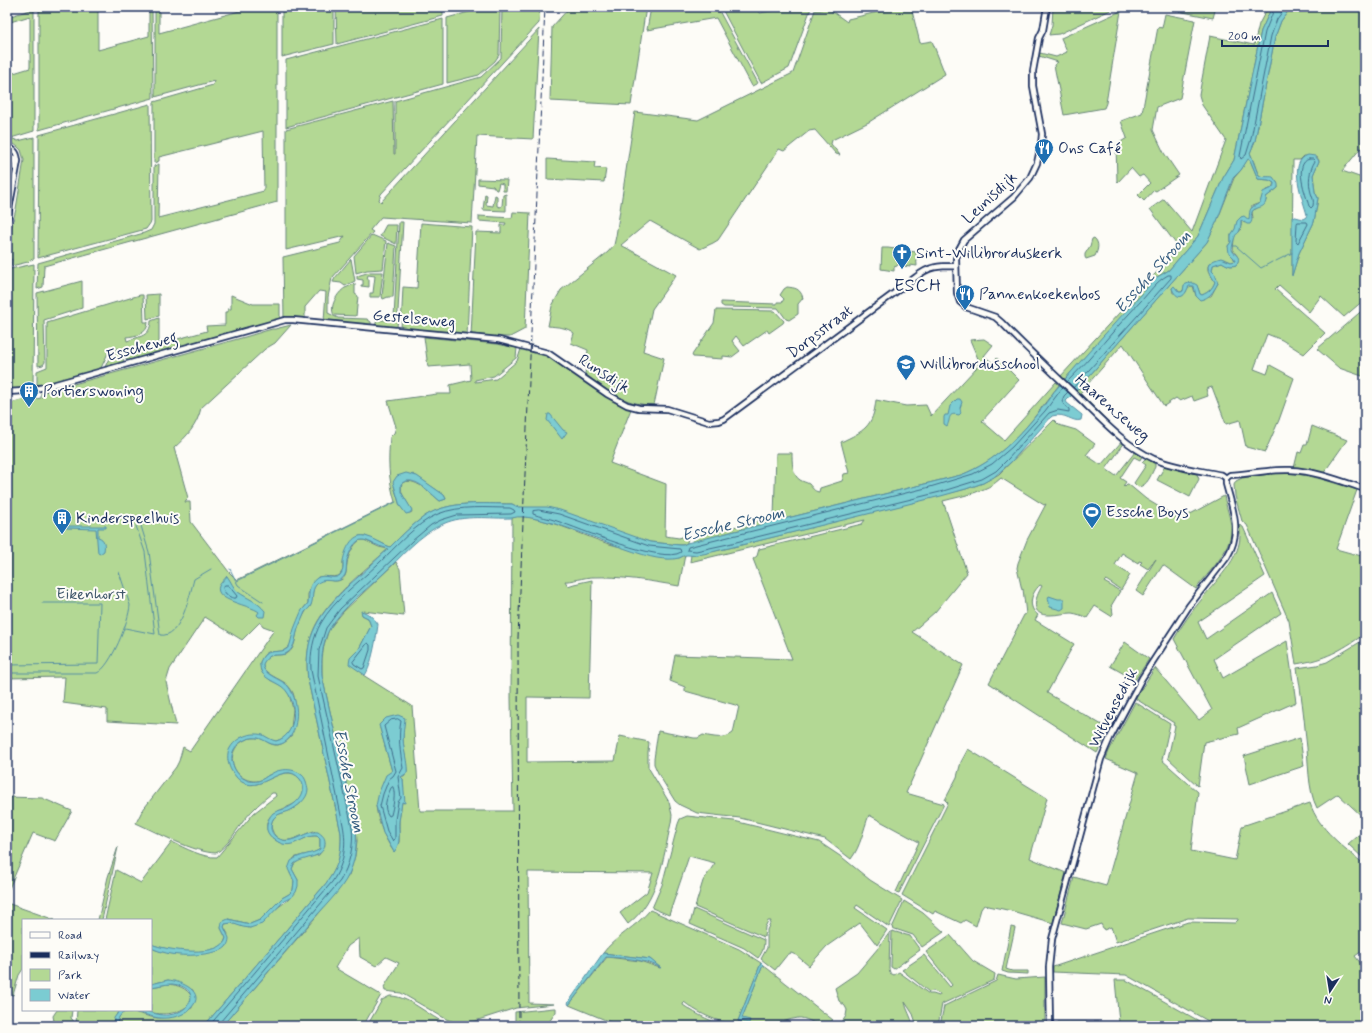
<svg xmlns="http://www.w3.org/2000/svg" width="1372" height="1033" viewBox="0 0 1372 1033" font-family="Mynerve,sans-serif">
  <style>
    .green { fill: #b3d894; stroke: #678479; fill-rule: evenodd }
    .water { fill: #7bccd2; stroke: #558da4 }
    .lines { fill: none; stroke-linecap: round; stroke-linejoin: round }
    .shore { stroke: #416e8c; stroke-width: 1 }
    .stream { stroke: #558da4; stroke-width: 1 }
    .secondary-casing { stroke: #1b2f5e; stroke-width: 8 }
    .secondary { stroke: #fdfcf7; stroke-width: 4.5 }
    .rail { stroke: #1b2f5e; stroke-width: 1; stroke-dasharray: 6 3; stroke-linecap: butt }
    .labels { text-anchor: middle; dominant-baseline: central; stroke-width: 4; stroke-linejoin: round; paint-order: stroke }
    .poi-label { font-size: 16px; fill: #1b2f5e; stroke: #fdfcf7; text-anchor: start }
    .street-label { font-size: 16px; fill: #1b2f5e; stroke: #fdfcf7 }
    .park-label { font-size: 16px; fill: #41596c; stroke: #fdfcf7 }
    .water-label { font-size: 17px; font-style: italic; fill: #385e81; stroke: #fdfcf7 }
    .quarter-label { font-size: 18px; letter-spacing: 1px; fill: #1b2f5e; stroke: #fdfcf7 }
  </style>
  <rect width="100%" height="100%" fill="#fdfcf7"/>
  <filter id="ink" filterUnits="userSpaceOnUse"><feTurbulence type="fractalNoise" baseFrequency=".025" numOctaves="2"/><feDisplacementMap in="SourceGraphic" scale="8" xChannelSelector="R" yChannelSelector="G"/><feConvolveMatrix kernelMatrix="1 2 1 2 8 2 1 2 1" color-interpolation-filters="sRGB"/></filter>
  <g filter="url(#ink)">
    <!-- green -->
    <path class="green" d="M41 7H98V50L149 36V7H152L153 98 39 130V9Z
      M155 7H159V33L247 9V7H277V202L44 266 43 287 37 289 38 263 144 233 151 230 154 224V166L159 164 158 218 264 191 263 131 159 157V161L154 163V102L213 85 214 81 155 97Z
      M282 7H334V44L282 57Z
      M336 7H443V16L337 44Z
      M487 7H500L499 55 495 61 479 75 447 83V18Z
      M502 7H540L539 23 381 194 379 200 381 202 539 29 533 139 477 136 472 223 381 217 370 230 373 232 332 278 328 297V313L338 318 367 319 371 322V326L324 321 326 292 319 291 305 307V320L284 318 283 257 340 243 345 236 286 250V129L393 101 394 154H395V101L481 77 501 58Z
      M570 7H646L631 105 550 101 552 27Z
      M651 7H717L758 83 752 86 716 18 647 30Z
      M721 7H757L760 13 792 7 811 8 789 68 761 83Z
      M824 7H826L847 22 848 19 899 7H911L920 43 932 41 945 74 869 122 832 140 831 144 840 155 836 154 815 130 809 131 784 151 779 149 718 240 713 243 700 249 650 221 621 245 676 275 652 309 643 351 664 358 654 405C625 405 607 391 585 374L588 350 571 343 574 333C567 327 557 327 548 326L552 306 561 290 608 252 614 245 616 236 635 112 698 120 793 73 815 10H821Z
      M1053 7H1117L1059 34 1049 35 1052 25Z
      M1173 7H1216L1213 18 1173 10Z
      M1268 7H1272L1261 31 1234 160 1223 178 1198 236 1169 270 1154 279 1143 293 1064 380 1060 377 1179 248 1150 209 1164 199 1192 232 1226 140 1202 105 1199 95 1210 36 1254 45 1259 24Z
      M1291 7H1365V143L1342 171 1365 179V299L1344 317 1321 296 1309 312 1279 285 1275 289 1325 333 1304 354 1282 340 1267 334 1254 369 1267 374 1270 365 1294 378 1279 420 1265 452 1246 447 1240 420 1226 424 1212 387 1206 389 1208 396 1194 401 1192 396 1180 401 1176 398 1164 406 1123 344 1080 393 1111 424 1103 418 1075 392 1207 242 1217 221 1234 178 1241 170 1248 158 1250 160 1258 179 1269 180 1274 183 1272 188 1265 191 1260 203 1252 206 1249 220 1241 217 1235 230 1231 235V242L1228 246 1235 261 1231 262C1222 257 1218 259 1209 264 1205 271 1212 276 1215 282 1212 289 1209 292 1202 295L1200 294 1198 288 1191 282 1181 292H1179L1177 289 1172 288 1173 293 1186 292 1187 288 1191 286H1193L1196 296H1211L1218 283 1212 271 1213 265 1222 262C1227 265 1230 267 1236 265 1240 260 1238 255 1233 251L1234 238 1235 235 1240 231 1242 220 1244 223 1253 218 1252 212 1253 210 1256 209 1266 201V197L1278 188 1277 182C1270 174 1263 179 1259 175 1257 173 1253 158 1250 153L1255 141 1275 37 1281 21ZM1304 156 1317 157 1319 161 1313 175 1315 192 1318 198 1314 222 1299 253 1292 275 1293 160H1300Z
      M34 9V131L11 138 18 141 34 137V259L30 260 28 262 11 266 12 259 8 261 7 264V244L16 209 24 160 21 150 18 147 14 144 7 143V75L30 68V16L7 23V17Z
      M1121 11 1106 103 1104 108 1064 115 1054 65 1058 62 1039 56 1040 53 1056 57 1067 52 1061 38Z
      M1165 14 1195 20 1180 98 1157 107 1153 130 1164 153 1179 175 1156 191 1154 190 1144 201 1138 195 1150 183 1143 175 1139 177 1131 168 1118 182 1117 181 1116 145 1127 138 1121 121 1142 113 1158 27 1162 28Z
      M443 19V84L286 127V60Z
      M150 104 151 222 146 229 38 258 39 135Z
      M7 155 11 157 14 169 7 212Z
      M547 159 595 162 594 168 606 169 604 182 547 179Z
      M478 179 507 180 506 191H503V184L499 183 497 190H496L493 186 478 184Z
      M485 194 487 195 486 205 493 206 495 195 497 196V206L500 207 502 206 503 195 506 194V211L483 210Z
      M513 212 530 213 525 329 510 337 471 336 476 232 501 233V225H505L506 223 479 221V216L512 218Z
      M399 222H403L397 329 375 326 377 320H392L394 318Z
      M421 223 472 227 467 336 401 329 403 287 417 288Z
      M386 225H397L396 244 380 236Z
      M372 235 386 241 383 269 367 270 356 273 354 256Z
      M1094 238C1100 243 1098 250 1095 256L1086 259 1085 257V254L1090 246 1092 239Z
      M388 243 396 246 393 297H388L383 299 382 296Z
      M882 248H888L916 252 917 266 910 265V267L904 266 903 264H898L897 266 894 267V271L881 269Z
      M351 259 355 281 345 286 341 283 333 282 335 278Z
      M34 264 33 387 7 391V277L9 276 10 269Z
      M370 272H383L380 297H370V293H373L375 276 368 275 367 279H369V287L361 286V285H363V280L357 279V276Z
      M82 281V308L44 320 45 362 43 365 38 366 37 293Z
      M355 284V294L358 296 356 316 334 315C329 307 337 293 345 288 348 287 351 285 355 284Z
      M787 287C795 288 800 288 803 298L798 304V314L789 320 786 319 778 308 724 307 721 305V302L777 304V302H782L784 299 780 295 784 289Z
      M159 294V316L147 319 146 295Z
      M140 295H143L144 322H148C148 334 136 336 126 337L127 341C140 336 150 337 151 321L159 318V344L207 331 206 326 225 325V312H228V309H231V295L253 304H280V320L128 362 121 349 114 348 109 351 100 370 37 387V371L47 367V323Z
      M1365 308V377L1339 368 1317 349Z
      M716 310 775 311 784 321 783 323 769 333 767 330 744 346 736 336 732 341 740 351 732 357 723 356V359L693 357 692 355 714 323Z
      M291 325 275 343 265 349 201 408C197 426 187 436 174 448L188 498 186 500 185 502H190L191 522 229 572 237 580 395 502C388 477 388 462 390 437L394 433 396 427 388 401 437 394H451L450 385 471 380 470 364 428 367 424 337 497 344 517 348 516 358 494 376 475 380V382L496 379 517 361 521 349 546 353C573 373 600 396 631 409L610 463 666 484 665 536 679 538 688 535 687 543 683 545H680L650 542 529 508 518 507 512 504C483 504 450 500 425 516 412 525 401 536 390 547L365 536H359L343 562V570L339 576C332 578 325 575 318 577L308 594V603L303 609 290 646 283 651 268 652 264 655 260 662 261 671 270 680 284 687 289 694 293 709 291 729 284 738 276 741 270 740 264 736 240 738 228 760C231 766 235 777 241 781 260 796 283 759 300 779 303 781 304 786 304 790 302 812 263 805 267 829 268 833 271 837 274 839 291 853 302 834 317 836L320 839V849C313 855 302 854 294 858L290 873 294 881 293 890 289 894 282 898 260 920 250 924 228 919 221 928 226 938 223 945C205 956 170 952 151 944V920H105L116 870 141 883 172 842C185 848 203 858 217 857L254 813 276 796 275 793H272C262 801 253 809 245 819 237 829 227 847 216 853 195 853 156 832 136 823L142 811 176 767 179 761 183 747 190 751 274 630 263 626 260 622 242 640 205 617 170 669 166 682 176 725 107 721V709L63 703 65 677 7 678V404L35 396 36 399 41 398V393L245 337 272 329H275ZM413 474 444 495 446 499 440 501C430 493 414 476 402 483 398 494 409 502 412 512L410 513 400 506 394 486Z
      M984 339 993 345 984 356 993 363 997 358 1019 380 982 421 1004 440 1056 382 1059 385C1053 392 1048 400 1042 407 1021 436 995 462 961 475L723 534 692 543 693 537 774 517 776 453H792C792 461 792 475 800 480 803 482 806 482 809 484 813 488 813 491 819 492L820 488 842 481 844 474 849 473 841 442C864 431 873 427 876 400L906 406 926 405 931 416 978 366 976 363 979 361 970 340Z
      M114 350H118L125 363 104 369 112 352Z
      M1054 420 1059 425 1076 430 1095 444 1086 455 1101 465 1123 440 1125 442 1106 469 1116 476 1135 452 1142 456 1140 460 1134 457 1120 478 1126 482 1123 486 1124 487 1127 484H1128L1146 499 1179 519H1181L1224 496C1226 507 1231 518 1231 529 1232 551 1208 572 1196 589L1163 565 1143 596 1136 591 1156 559 1148 569 1140 564 1142 562 1139 561 1138 563 1122 553 1115 565 1130 575 1121 590 1106 580 1104 582 1120 591 1111 606 1112 607 1113 614 1111 616 1095 606 1087 618C1082 615 1077 614 1072 613 1065 613 1058 615 1050 615 1029 616 1035 598 1042 586L1040 585C1031 593 1027 607 1038 615L1035 620 1074 644 1047 693 1109 729 1097 753 989 683 1024 615 1026 614 1023 589 1022 590 1017 568 1018 563 1027 540 1046 504 1044 505 1001 478C987 492 962 496 943 501L967 573 935 612 912 632 963 665 906 793 944 804 899 893 896 892 919 842 869 815C863 830 861 846 851 859L825 839 740 818 697 813 680 805 675 801 659 775 654 764V759L658 731 694 738H698L703 735C714 737 724 740 733 733L739 706 685 691V687L670 681 675 655 792 659 753 559 757 556 759 549 862 524 865 520 690 562 691 555H696L729 548 966 489 983 483 999 474Z
      M1312 426 1347 440 1323 474 1294 468 1298 452 1301 453 1304 445H1307Z
      M1146 458 1155 464V467C1151 474 1148 486 1138 487L1134 483 1146 465 1142 462Z
      M1165 466 1197 474 1199 479 1190 497 1157 480Z
      M1277 473C1304 472 1331 482 1357 490L1336 549 1365 557V634C1339 651 1327 659 1296 664L1289 621 1247 525 1242 521 1235 496 1234 485 1236 481 1242 478Z
      M517 516C548 518 577 533 606 543 629 550 655 553 679 558L685 555 679 586C650 581 621 576 592 577 586 577 568 582 565 581L568 586 574 584 592 580 589 698 527 697V762L615 761 620 736 649 742 648 752V767L669 802 672 815 671 823C663 858 659 900 628 924L620 913 647 892 653 873 528 872 529 1003 554 1004 516 1008 475 1021 457 1023 446 1019 401 993 385 991 384 987 399 963 386 957 376 966 360 957 359 938 348 946 335 968 381 995 363 1026H222L320 912 349 875 355 856 357 841 356 826 322 676V659L324 645 329 629 343 612 396 562 400 569 404 616 363 611 362 615 368 618 371 626 359 649 355 653 363 675 412 706 420 811H513L511 697 512 518ZM404 723 403 731V741L407 771 404 776H400L403 779 404 803 402 802 399 821V842L394 852C385 839 378 823 376 806L392 771 380 728Z
      M1239 525 1243 527 1265 576 1198 622 1206 639 1272 593 1281 613 1214 659 1223 678 1287 641 1296 702 1238 728 1239 734 1204 742 1198 786 1168 758 1175 726 1173 725 1174 723 1136 699V697L1155 668 1199 720 1212 710 1174 639C1182 625 1191 612 1202 599 1218 577 1246 555 1239 525Z
      M360 540H364L379 547 388 549C366 569 325 602 314 629 307 645 306 663 308 680L341 833C342 856 337 870 323 887L204 1026H117C118 999 145 1019 160 1018 168 1018 184 1011 192 1008L193 990 168 980 151 984V948C175 958 198 954 222 950L228 934 224 927 225 924C232 921 242 927 250 928L292 897 298 880 292 869 294 864 303 858 319 855 325 842 314 831C302 834 279 851 272 830 270 825 272 819 276 816 280 813 284 813 288 811 293 809 297 806 301 803L306 782C300 770 296 771 284 773 280 773 275 773 271 774 268 775 265 778 261 780 249 784 236 776 233 764 229 749 243 736 258 738 265 739 270 746 278 745 283 744 287 741 291 737 292 724 298 705 293 693 291 689 288 685 285 683 277 677 250 669 270 656 276 654 282 656 288 653 296 648 295 636 298 628 300 623 303 616 306 611 308 609 311 606 311 604 313 596 311 590 317 583 325 575 338 587 345 576 347 572 346 568 347 564 348 555 353 545 360 540Z
      M1365 639V819L1338 794 1317 808C1307 789 1309 760 1306 739 1304 715 1301 692 1297 668L1317 665 1327 662Z
      M1125 642 1149 659 1135 680 1110 666Z
      M1135 702 1170 724 1162 760 1198 792 1191 851 1235 860 1242 826 1310 803C1318 829 1345 848 1365 865V949L1355 956 1365 969V1026H1217L1126 975 1053 972V967L1188 922 1235 923 1238 920V919L1188 918 1116 942 1111 927 1104 930 1101 924 1086 929 1062 923 1074 877 1106 886 1138 773 1106 759 1109 751Z
      M1300 738 1304 766 1250 784 1244 756Z
      M968 749 1047 798 1030 858 1066 873 1053 923 1012 911 984 905 981 909 976 926 965 920 961 923 935 911 933 914 902 895 948 803 945 800 957 777 961 762Z
      M7 797 42 798 72 811 55 841 33 833 7 893Z
      M687 816 734 821 819 842 843 858 870 880 902 900 889 927 857 905 855 908 887 930 877 945 860 923 827 946 809 966 796 955 791 953 787 955 775 970 761 959 767 948V930L771 921H768L765 927 764 937 695 907 703 881 715 863 689 856 669 915 652 908 662 885 678 824 680 819Z
      M1365 829V860L1348 844Z
      M118 847 102 920H98L108 877Z
      M904 901 923 913 944 932 922 947 913 935 892 928Z
      M7 903 55 920H23V969L19 975 13 995 7 993Z
      M694 909 764 940C764 947 763 952 758 958L744 948 690 924Z
      M650 910 739 949 761 963 738 1021 749 1022 742 1018 763 965 833 1020 825 1026H821C815 1024 805 1017 798 1018 790 1019 780 1023 771 1025 740 1029 709 1022 684 1002L683 1005C699 1016 711 1022 730 1026H620L569 1005 607 957 640 961 660 968 650 959 603 953C614 938 637 926 650 910Z
      M1011 927 1015 928 1006 969 1012 971H1028V974L1008 973 1002 971Z
      M892 931 910 936 920 950 894 969 891 967Z
      M890 932 889 969 890 973 894 975 899 972 929 994H933L939 996 940 994 933 991 929 992 902 970 924 955 950 987 952 985 926 952 950 935 973 961 995 974 994 980 942 1004 938 1026H917L913 1014 905 1002C906 1010 912 1017 913 1026H853L845 1025 842 1022 846 1016 847 1010 845 1006 839 1001 835 988 857 973 879 947Z
      M998 975 1016 979 1045 977V1026H940L944 1006 996 981Z
      M1115 980H1126L1208 1026H1058V1022H1119Z
      M168 984C178 985 187 988 192 997L189 1005C174 1017 158 1015 140 1010H151V987Z
      M390 996C412 996 432 1021 454 1026H367L382 1000Z
      M554 1008H556V1012L549 1022 529 1024 528 1026H515V1012Z
      M57 1010H72L71 1018 76 1024 77 1010H120L117 1013 113 1026H55L53 1016Z"/>
    <!-- water -->
    <path class="water" d="M1272 7H1291L1281 21 1275 37 1255 141 1250 153C1252 157 1257 174 1259 175 1262 178 1269 176 1273 177L1278 184V188L1266 197C1267 211 1255 205 1252 212 1250 217 1254 219 1250 224H1247L1241 220C1241 223 1241 229 1239 232 1237 235 1236 233 1235 237 1234 238 1232 248 1232 249 1233 256 1243 255 1236 265 1230 267 1227 265 1222 262L1213 265 1212 271 1215 274 1218 283C1213 292 1210 298 1200 300L1196 296 1194 286H1189C1188 288 1187 290 1186 292 1181 301 1174 295 1172 288L1174 286 1179 292H1181L1183 291 1184 285 1191 282 1197 285 1200 294 1202 295C1209 292 1212 289 1215 282 1209 271 1201 263 1221 258L1231 262 1235 261 1234 258 1229 253 1228 246 1231 242V235L1235 229 1237 221 1241 217 1244 216 1249 220C1250 207 1249 209 1260 203L1263 192C1268 189 1274 190 1274 183L1269 180 1258 179 1250 160 1248 159 1241 170 1233 178 1217 221 1207 242 1075 392 1066 401 1067 403 1082 415 1081 420C1072 423 1066 412 1052 416L1011 462 994 477 983 483 966 489 941 496 729 548C718 550 707 554 696 555 693 556 690 555 687 555 684 555 682 557 679 558 672 560 664 559 657 558 625 553 536 509 512 518 490 519 464 514 443 524 420 534 401 557 383 574 365 591 343 607 330 628 322 642 321 660 322 676L356 827C357 843 356 859 349 874 342 890 321 910 309 924 280 958 251 992 222 1026H204L323 887C337 870 342 856 341 833L308 680C303 635 319 614 350 584 363 573 375 561 388 549 384 547 380 547 377 545 372 544 367 540 363 540 354 539 349 554 347 560 346 565 347 571 345 575 337 588 325 574 316 585 311 591 314 598 311 605 310 608 307 610 305 612 303 617 301 621 299 626 295 635 296 648 287 653 282 656 276 654 270 656 249 671 281 678 288 686 295 695 298 709 296 720 295 734 285 750 269 743 265 741 262 739 258 738 244 736 230 747 232 761 234 773 245 784 258 781 263 780 266 776 271 774 279 768 295 768 302 775 306 778 307 785 308 789 308 799 297 807 289 811 284 813 279 813 275 817 272 819 271 824 271 828 271 831 273 834 275 836 290 849 303 830 318 832 322 835 325 837 325 842 326 859 304 856 294 864L292 869 298 880V886L296 892 292 897 284 901 262 924 250 928 243 927 231 923 225 924 224 927 229 938C229 941 228 944 226 947 223 950 219 951 215 952 194 957 171 957 151 948V944C165 950 222 959 226 938L221 928 222 922 228 919 250 924 260 920 282 898 289 894 293 890 294 881 288 869 291 861C301 853 312 855 320 849V839L317 836C302 834 292 854 274 839 271 837 268 834 267 830 266 824 269 817 273 813 278 810 283 810 287 808 298 803 309 791 300 779 282 756 255 806 233 773 229 768 227 760 228 753 232 739 249 731 263 735 267 737 271 740 276 741 296 736 298 706 287 692 280 681 261 681 260 666 259 663 261 660 262 658 269 646 286 657 290 644 292 638 293 630 296 624 298 619 300 614 302 610 304 608 307 605 308 603 310 593 307 585 317 578 324 573 334 581 340 575 344 571 343 565 343 561 345 550 352 533 365 536 374 538 382 544 390 547 401 536 412 525 425 516 450 500 483 504 512 504L518 507H547L560 510 650 542 680 545H683L687 543 723 534 961 475C995 462 1020 436 1042 408 1048 401 1052 393 1059 386 1086 355 1114 323 1143 293L1154 279 1169 270 1198 236 1223 178 1234 160 1261 31Z
      M1308 155 1315 156 1319 161 1313 175 1315 192 1318 198 1314 222 1299 253 1292 276V216L1303 219 1306 217 1307 215C1303 199 1287 162 1308 155Z
      M957 399H960L962 402 960 408 961 413 959 415C947 412 951 419 947 426L944 424V417L945 415H948L950 406Z
      M548 414H550L563 430 567 432 562 439 547 420Z
      M406 473 417 476 444 495 446 499 440 501C430 493 413 473 401 484V492L412 510 410 513 406 514 400 506 393 482 397 476Z
      M66 526H106V528H98V537C105 539 105 545 104 551L100 554 98 553 96 529 66 528Z
      M227 576C231 581 233 588 238 592 248 599 257 601 265 611L264 617H259L257 615 259 612C251 605 213 601 219 586 221 582 225 579 227 576Z
      M1049 596 1058 599H1064V608L1061 610 1050 607 1048 598Z
      M361 611C367 612 375 619 378 624 377 635 371 668 365 675L349 664 350 658 359 649 371 626 368 618 362 615Z
      M398 715 405 718C404 728 402 737 404 747 405 756 408 765 407 773L401 777 403 779 405 803 402 802C401 809 400 815 399 821 398 832 402 843 394 852L383 833 376 806 379 792 386 775 392 771 379 725 386 718Z
      M603 953 650 959 661 968C645 959 624 958 606 957L569 1005 568 1003Z
      M761 963 763 965 742 1018 750 1020 749 1023 738 1021Z
      M168 980C181 981 207 992 191 1008 184 1016 170 1019 160 1018 145 1017 118 1000 117 1026H113L114 1018 120 1010C127 1010 135 1009 142 1010 151 1012 160 1016 169 1015 194 1011 201 987 172 984 165 984 158 986 151 987V984Z"/>
    <g class="lines">
      <!-- shore -->
      <path class="shore" d="M1275 7 1265 32 1240 156 1241 159 1246 155 1251 139 1271 36 1277 19 1286 7
        M1309 159H1313L1315 161C1309 171 1308 182 1311 193 1313 198 1314 201 1313 206L1311 208 1309 206C1306 195 1293 164 1309 159Z
        M1298 222H1307L1308 224 1298 243 1296 241 1297 224Z
        M1067 382C1093 357 1115 328 1140 302 1151 291 1154 283 1168 275H1171V278L1073 388
        M1063 387 1045 411 1012 447 992 464 973 474 930 487 688 547 687 550 696 551 728 544 940 492 982 479 996 471 1008 459 1049 413 1058 410 1069 412V409L1064 405 1062 401 1064 396 1068 392
        M539 510 559 514 649 546 680 549 681 552C664 565 578 528 557 521 549 518 540 517 533 514V511Z
        M225 585H228L237 596 236 598C231 599 224 594 223 588Z
        M368 643 370 645V650L364 668 362 669 354 664 353 662Z
        M398 719 401 721C398 737 400 752 403 768L398 777 401 798 398 802 395 820V839L393 841 387 831 380 806 383 794 389 779 393 776 396 771 384 726 391 720Z
        M393 787C396 794 393 807 391 815L389 816C382 808 387 797 391 788Z
        M209 1026 332 882C344 864 347 846 343 825L311 670C310 654 313 637 321 623 334 600 359 582 378 564 395 548 416 523 438 514 460 505 487 508 510 508L514 510 515 512 511 514 457 515 441 520 431 525 412 541 340 609 326 628 319 650 318 676 352 827C354 846 350 864 340 881L220 1022 219 1026"/>
      <!-- stream -->
      <path class="stream" d="M1233 246H1236L1261 268 1272 262
        M1276 261 1292 253
        M141 526 149 552 160 635C181 639 190 594 194 579L211 569
        M230 569 238 585 242 588 263 602
        M237 581 396 502
        M125 628 155 634 145 552 136 526
        M7 665 98 664 100 603H42
        M7 673H97C111 667 129 621 130 605L119 572"/>
      <!-- secondary casing -->
      <g class="secondary-casing">
        <path id="secondary" d="M1047 7 1043 30 1039 38 1033 71V86L1042 134 1041 145 1037 163 1030 178 1014 197 964 240 958 251 956 259 957 293 960 302 966 307 995 317 1002 323C1026 348 1051 371 1076 395 1100 418 1124 445 1154 459 1175 468 1199 470 1222 475L1226 478
          M7 148C15 149 17 153 18 161L7 220
          M7 154C14 157 15 161 15 168
          M7 392 24 391 45 387 285 320H293L499 340 548 353 607 394 627 405 639 408 667 409 709 422 719 421 724 419 916 277C929 266 939 266 956 266
          M1226 478 1230 475C1250 474 1270 469 1290 470 1316 471 1341 481 1365 489
          M1050 1026 1049 967 1052 939 1101 759 1110 738 1142 678 1189 606 1227 557C1242 532 1233 510 1226 484V478"/>
      </g>
      <!-- secondary -->
      <use href="#secondary" class="secondary"/>
      <!-- rail -->
      <path class="rail" d="M519 1026 518 638 545 7"/>
    </g>
  </g>
  <!-- icons -->
  <defs>
    <g id="restaurant-pin" transform="scale(1)"><path d="M0 17L-7.5 6A9.5 9.5 0 1 1 7.5 6Z" fill="#1f6fb2" stroke="#fdfcf7"/><path d="M-5-6h1v4h1v-4h1v4h1v-4h1v5L-1.5 .5V6h-2V.5L-5-1ZM5-6V6H3V1.5H1.5Q1.5-4 5-6Z" fill="#fff"/></g>
    <g id="church-pin" transform="scale(1)"><path d="M0 17L-7.5 6A9.5 9.5 0 1 1 7.5 6Z" fill="#1f6fb2" stroke="#fdfcf7"/><path d="M-1.2-6h2.4v3.5h3.3v2.4h-3.3V6h-2.4V-.1h-3.3v-2.4h3.3Z" fill="#fff"/></g>
    <g id="school-pin" transform="scale(1)"><path d="M0 17L-7.5 6A9.5 9.5 0 1 1 7.5 6Z" fill="#1f6fb2" stroke="#fdfcf7"/><path d="M0-5L7-2L0 1L-7-2ZM-4 1L0 2.5L4 1V4Q0 6-4 4Z" fill="#fff"/></g>
    <g id="building-pin" transform="scale(1)"><path d="M0 17L-7.5 6A9.5 9.5 0 1 1 7.5 6Z" fill="#1f6fb2" stroke="#fdfcf7"/><path d="M-4-6H4V6H1V3H-1V6H-4ZM-2.5-4.3h1.7v1.8h-1.7ZM.8-4.3h1.7v1.8H.8ZM-2.5-1h1.7V.8h-1.7ZM.8-1h1.7V.8H.8Z" fill="#fff"/></g>
    <g id="stadium-pin" transform="scale(1)"><path d="M0 17L-7.5 6A9.5 9.5 0 1 1 7.5 6Z" fill="#1f6fb2" stroke="#fdfcf7"/><path d="M0-5a6.5 5 0 1 0 0 10a6.5 5 0 1 0 0-10ZM-3.5-1.8h7v3.6h-7Z" fill="#fff"/></g>
  </defs>
  <g fill-rule="evenodd">
    <use href="#restaurant-pin" x="1044" y="148"/>
    <use href="#church-pin" x="902" y="253"/>
    <use href="#restaurant-pin" x="965" y="294"/>
    <use href="#school-pin" x="906" y="364"/>
    <use href="#building-pin" x="29" y="391"/>
    <use href="#stadium-pin" x="1092" y="512"/>
    <use href="#building-pin" x="62" y="518"/>
  </g>
  <g class="labels">
    <!-- poi labels -->
    <g class="poi-label">
      <text x="1058" y="148">Ons Café</text>
      <text x="916" y="253">Sint-Willibrorduskerk</text>
      <text x="979" y="294">Pannenkoekenbos</text>
      <text x="920" y="364">Willibrordusschool</text>
      <text x="43" y="391">Portierswoning</text>
      <text x="1106" y="512">Essche Boys</text>
      <text x="76" y="518">Kinderspeelhuis</text>
    </g>
    <!-- street labels -->
    <g class="street-label">
      <text transform="translate(990 198) rotate(-43)">Leunisdijk</text>
      <text transform="translate(414 319) rotate(5)">Gestelseweg</text>
      <text transform="translate(820 332) rotate(-37)">Dorpsstraat</text>
      <text transform="translate(142 347) rotate(-16)">Esscheweg</text>
      <text transform="translate(604 374) rotate(33)">Runsdijk</text>
      <text transform="translate(1112 408) rotate(41)">Haarenseweg</text>
      <text transform="translate(1113 708) rotate(-62)">Witvensedijk</text>
    </g>
    <!-- park labels -->
    <g class="park-label">
      <text x="91" y="594">Eikenhorst</text>
    </g>
    <!-- water labels -->
    <g class="water-label">
      <text transform="translate(1153 272) rotate(-48)">Essche Stroom</text>
      <text transform="translate(733 524) rotate(-13)">Essche Stroom</text>
      <text transform="translate(349 781) rotate(79)">Essche Stroom</text>
    </g>
    <!-- quarter labels -->
    <g class="quarter-label">
      <text x="918" y="286">ESCH</text>
    </g>
  </g>
  <!-- margin -->
  <rect width="1372" height="1033" fill="none" stroke="#fdfcf7" stroke-width="24"/>
  <rect x="12" y="12" width="1348" height="1009" fill="none" stroke="#1b2f5e" stroke-width="1.5" filter="url(#ink)"/>
  <!-- legend -->
  <rect x="22" y="919" width="130" height="92" fill="#fdfcf7" stroke="#a3aaba"/>
  <rect x="30" y="932" width="20" height="6" fill="#fdfcf7" stroke="#a3aaba"/>
  <text x="58" y="939" font-size="12" fill="#1b2f5e">Road</text>
  <rect x="30" y="952" width="20" height="6" fill="#1b2f5e" stroke="#a3aaba"/>
  <text x="58" y="959" font-size="12" fill="#1b2f5e">Railway</text>
  <rect x="30" y="969" width="20" height="12" fill="#b3d894" stroke="#a3aaba"/>
  <text x="58" y="979" font-size="12" fill="#1b2f5e">Park</text>
  <rect x="30" y="989" width="20" height="12" fill="#7bccd2" stroke="#a3aaba"/>
  <text x="58" y="999" font-size="12" fill="#1b2f5e">Water</text>
  <!-- north arrow -->
  <g transform="translate(1330 991) rotate(192)" stroke="#fdfcf7" stroke-width="3" paint-order="stroke">
  <path d="M0-3L7 15L0 10L-7 15Z" fill="#1b2f5e"/>
  <text y="-6" font-size="11" font-weight="bold" text-anchor="middle" fill="#1b2f5e">N</text>
  </g>
  <!-- scale -->
  <path d="M1222 40v6h106v-6" fill="none" stroke="#1b2f5e" stroke-width="2"/>
  <text x="1228" y="40" font-size="12" fill="#1b2f5e" stroke="#fdfcf7" stroke-width="3" paint-order="stroke">200 m</text>
</svg>
